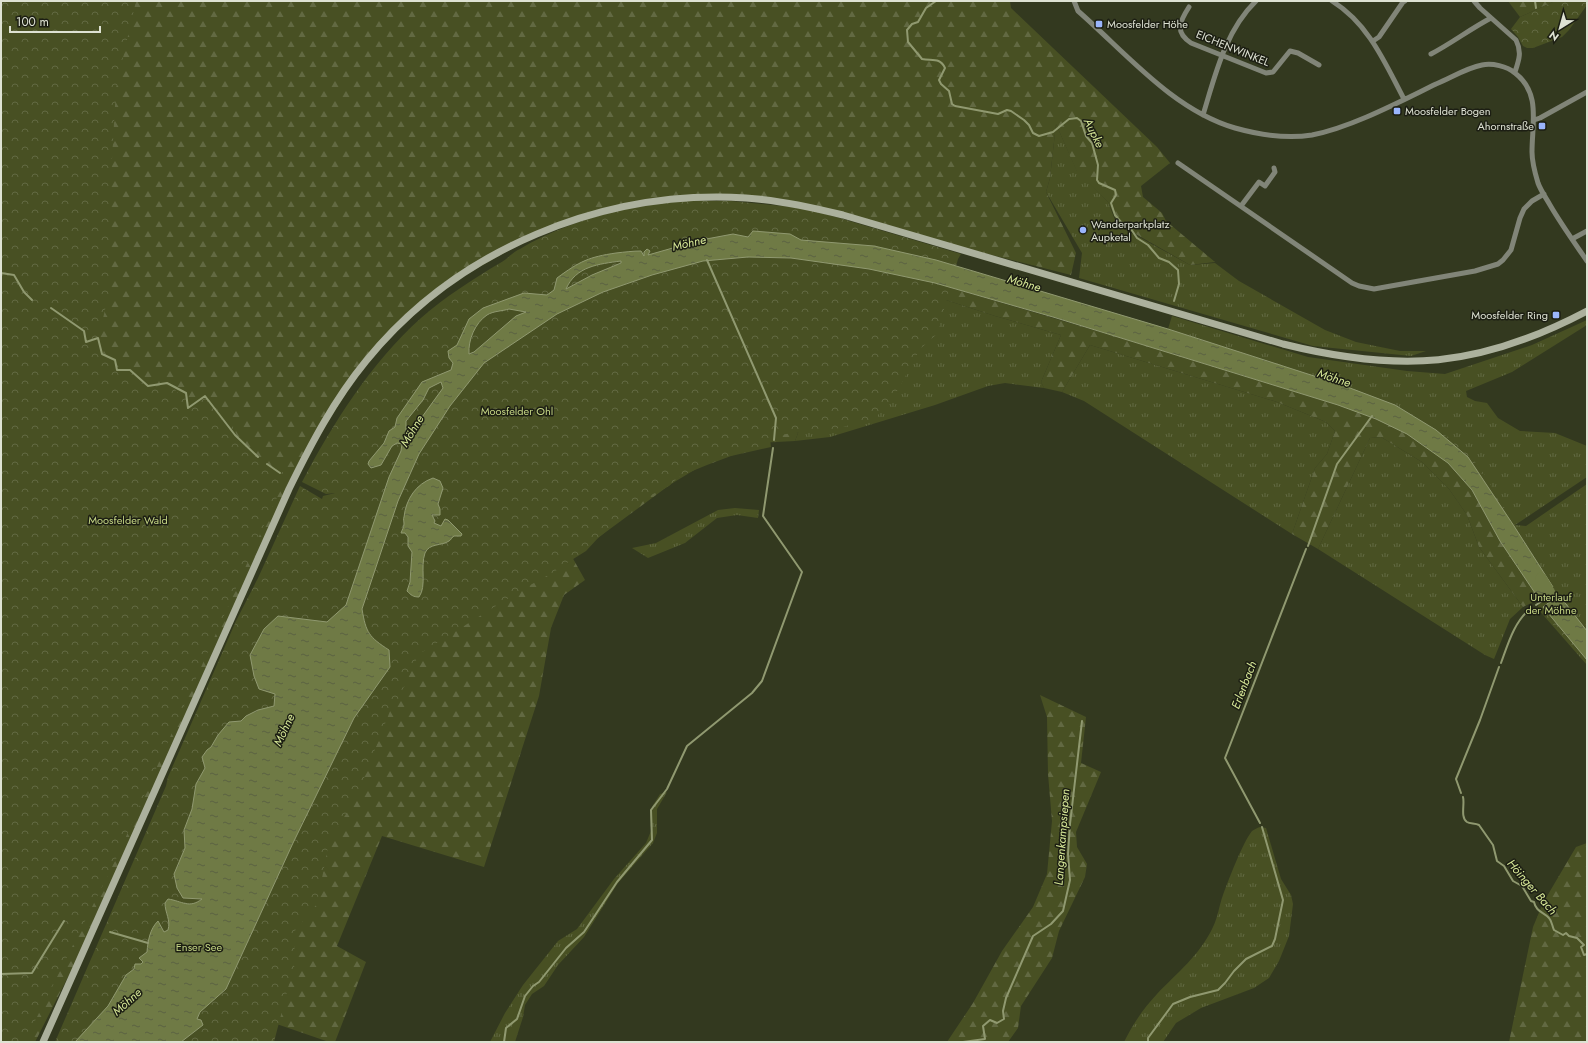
<svg xmlns="http://www.w3.org/2000/svg" width="1588" height="1043" viewBox="0 0 1588 1043" font-family="Jost,sans-serif">
  <style>
    .grass { fill: url(#grass-tufts) }
    .forest { fill: url(#forest-firs); fill-rule: evenodd }
    .park { fill: url(#park-crowns) }
    .water { fill: url(#water-ripples); stroke: #909970; fill-rule: evenodd }
    .lines { fill: none; stroke-linecap: round; stroke-linejoin: round }
    .stream { stroke: #909970; stroke-width: 2 }
    .river { stroke: #6f7a45; stroke-width: 11 }
    .street { stroke: #818578; stroke-width: 5 }
    .secondary { stroke: #acb19d; stroke-width: 7 }
    .poi-dot { fill: #9ab5fd; stroke: #1c1e13; stroke-width: 1.5 }
    .labels { text-anchor: middle; dominant-baseline: central; stroke-width: 3; stroke-linejoin: round; paint-order: stroke }
    .poi-label { font-size: 11px; fill: #dee2d3; stroke: #1c1e13; text-anchor: start }
    .street-label { font-size: 11px; fill: #dee2d3; stroke: #1c1e13 }
    .park-label { font-size: 11px; fill: #c4d584; stroke: #1c1e13 }
    .water-label { font-size: 12px; font-style: italic; fill: #d7e897; stroke: #1c1e13 }
  </style>
  <defs>
    <pattern id="grass-tufts" width="24" height="20" patternUnits="userSpaceOnUse"><rect width="24" height="20" fill="#485023"/><path d="M3 7l-1-3M5 7V3M7 7l1-3M15 17l-1-3M17 17v-4M19 17l1-3" fill="none" stroke="#626942"/></pattern>
    <pattern id="forest-firs" width="22" height="20" patternUnits="userSpaceOnUse"><rect width="22" height="20" fill="#485023"/><path d="M5 1l3.5 6h-7zM16 11l3.5 6h-7z" fill="#626942"/></pattern>
    <pattern id="park-crowns" width="20" height="18" patternUnits="userSpaceOnUse"><rect width="20" height="18" fill="#485023"/><path d="M2 6a3 3 0 1 1 6 0M12 15a3 3 0 1 1 6 0" fill="none" stroke="#626942"/></pattern>
    <pattern id="water-ripples" width="26" height="14" patternUnits="userSpaceOnUse"><rect width="26" height="14" fill="#6f7a45"/><path d="M2 4q2-2 4 0t4 0M15 11q2-2 4 0t4 0" fill="none" stroke="#5b6242"/></pattern>
  </defs>
  <rect width="100%" height="100%" fill="#33391f"/>
  <!-- grass -->
  <path class="grass" d="M1056 124 1077 171 1108 202 1117 225 1190 265 1215 263 1239 281 1325 330 1356 342 1400 351H1426L1411 356 1313 346 1079 278 1082 253 1046 192 1050 178Z
    M900 285 995 316 1061 335 1041 382 1044 388 1005 383 988 386 935 405 830 437 795 441 798 433Z
    M1172 316 1308 357 1407 371 1445 374 1532 345 1587 320V325L1512 372 1466 391 1467 397 1475 401 1487 403 1498 418 1520 431 1555 433 1587 446V477L1515 525 1526 526 1587 484V665L1537 608 1557 594 1514 526 1436 430 1395 405 1342 385 1168 329Z
    M1090 345 1277 402 1326 422 1335 431 1327 454 1315 468 1292 534 1084 401 1062 392Z
    M1381 437 1422 462 1449 489 1467 515 1479 547 1523 607 1510 619 1494 659 1485 655 1318 549 1370 438Z
    M735 508 759 510 758 518 737 515 717 518 685 543 648 558 632 548 656 543 718 510Z
    M667 792 657 809V833L653 843 618 883 584 937 558 965 544 986 532 994 525 1005 523 1017 515 1042H490L505 1013 523 985 558 941 577 929 614 879 646 843 651 831 650 810 660 794Z
    M1260 827 1266 828 1281 879 1291 895 1293 904 1289 936 1279 961 1269 978 1254 988 1201 1008 1176 1023 1163 1042H1124C1133 1024 1143 1009 1157 994 1177 973 1200 955 1213 927 1218 917 1219 906 1223 895 1229 879 1242 844 1252 831 1255 829 1257 828 1260 827Z"/>
  <!-- forest -->
  <path class="forest" d="M1 1H1010L1011 8 1157 147 1170 163 1141 186 1143 197 1162 213 1166 221 1215 262 1190 265 1118 224 1108 202 1077 172 1056 124 1050 178 1046 192 1076 253 1071 275 774 200 666 199 549 228 442 288 367 360 303 462 101 912 35 1042H1Z
    M1508 1H1555L1520 17Z
    M748 257 791 258 869 269 935 283 1164 351 1338 405 1376 419 1408 434 1448 463 1472 490 1500 541 1539 599 1523 607 1479 547 1467 515 1449 489 1422 462 1381 437 1370 438 1318 549 1292 534 1315 468 1327 454 1335 431 1326 422 1277 402 1090 345 1062 392 1044 388 1041 382 1061 335 995 316 900 285 807 271 783 428 798 433 795 441 757 443 754 449 706 463 671 484 576 554 571 555 585 580 564 595 551 628 539 696 484 867 382 836 337 946 366 962 335 1042H329L265 1020 267 1042H181L202 1025 201 1020H196L200 1012 226 989 293 843 354 718 390 667 389 650C369 637 367 633 362 609L398 501 419 454 450 406 484 363 557 314 603 292 652 275 703 261ZM433 478 440 481 443 488 438 504 440 509V515H431L435 521 434 523 441 526 445 519 448 520 462 534 461 536H454C452 537 451 540 449 541 442 546 429 543 425 553 420 566 426 588 419 597 413 597 411 595 407 591L410 583 412 552 408 546V537L404 532 401 533C402 529 404 527 404 523 407 502 410 485 433 478Z
    M1040 695 1086 717 1081 763 1101 772 1076 832 1077 847 1087 864 1085 877 1059 931 1052 958 1021 1006 1018 1028 1008 1042H947L973 1003 1002 951 1033 907 1047 874 1052 821 1048 774 1047 717Z
    M1587 843V1042H1509L1533 927 1543 903 1576 847Z"/>
  <!-- park -->
  <path class="park" d="M1 1H136L116 88 110 194 111 284 98 340 102 352 115 361 117 370 131 371 140 381 150 387C166 387 164 376 178 393H184L186 395 187 408 191 406 205 395 209 402 218 410 224 421 231 423 235 430 237 437 243 441 248 452 273 468 289 475 272 507 117 857 35 1021 21 1042H1Z
    M1555 1H1587V5L1569 30 1562 37 1533 48H1527L1523 46 1518 37 1511 29 1520 17Z
    M672 201H731L802 208 836 217 961 254 958 259 937 334 920 349 894 397 875 418 832 430 815 428 826 430 786 434 770 439 771 447 731 456 707 465 680 476 669 486 649 496 637 506 598 538 586 551 562 566 554 572 523 589 419 654 395 706H392L365 775 361 790 341 822 328 847 317 904 294 932 295 961 274 1042H55L166 786 168 777 236 621 258 578 300 486 322 499 323 496 335 493 326 494 302 482C333 423 371 363 421 318 445 297 473 279 500 263 507 259 513 252 520 249 548 232 581 220 613 212 632 207 653 205 672 201Z
    M1351 388 1375 396 1417 418 1448 437 1469 454 1484 474 1553 588 1558 591 1564 602 1587 629V663L1538 607 1539 603 1536 598 1542 587 1481 485Z"/>
  <!-- water -->
  <path class="water" d="M753 231 790 234 801 240 874 246 936 260 1168 329 1342 385 1395 405 1436 430 1468 457 1514 526 1553 587 1539 599 1500 541 1472 490 1448 463 1407 434 1376 419 1338 405 1053 317 935 283 869 269 791 258 748 257 703 261 652 275 603 292 557 314 484 363 450 406 419 454 398 501 362 609C366 633 369 637 389 650L390 667 354 718 293 843 226 989 200 1012 197 1019 201 1020 203 1025 181 1042H75L108 1006 126 975 134 969 135 964H141L143 962 139 958 147 952C148 940 150 929 158 921L164 932 168 930C171 920 165 913 165 903L168 899C182 901 189 909 202 899L183 898 177 888 174 874 185 848 184 830 192 809 196 784 205 768 202 757 207 750 211 747 218 735 229 722 241 721 246 716 258 710 274 706 275 694 259 689 254 676 250 655 264 629 278 616 327 622 346 605 389 477 401 451 402 444 397 443 392 446 381 465 371 468 368 464 369 461 384 443 389 431 395 427 397 418 422 382 451 370 453 363 449 358 448 351 457 345 469 319 483 308 524 293 547 295 554 290 557 278C580 261 589 257 616 253 625 252 633 251 641 251L644 256V252L647 249 650 251 648 255 701 240 733 234 748 237ZM621 261V263L592 275 566 289C576 266 599 264 621 261ZM509 309 526 312 516 316 474 352 469 354C468 340 475 323 487 315 493 311 503 311 509 309ZM441 382 443 388 409 435 406 430V421L423 400 429 388Z
    M433 478 440 481 443 488 438 504 440 509V515H432L435 521 434 523 441 526 445 519 448 520 462 534 461 536H454C452 537 451 540 449 541 442 546 429 543 425 553 420 567 427 586 419 597 413 597 411 595 407 591L410 582 412 552 408 546V537L405 533H401C402 530 404 527 404 524 404 521 403 519 404 517 406 499 416 484 433 478Z
    M1559 595 1587 631V660L1543 607Z"/>
  <g class="lines">
    <!-- stream -->
    <path class="stream" d="M936 1 926 8 918 22 912 24 907 30 908 42 922 59C932 61 940 57 945 68L939 80 941 84 949 91 952 104 955 106 998 114 1007 110 1011 111 1024 120 1029 125 1033 133 1039 136 1053 132 1069 119 1077 118 1081 121 1086 136 1092 143 1098 165 1097 180 1099 183 1115 190 1116 195 1111 203 1115 215 1121 222 1131 229 1137 238 1148 245 1159 258 1169 262 1178 270 1179 284 1174 301
      M1535 1 1536 8
      M707 260 776 418 774 440
      M1 273 14 275 24 292 32 300
      M51 308 84 331 86 342 98 338 102 354 115 360 117 370H130L148 386 167 383 186 393 188 408 205 396 235 435 258 457
      M267 464 280 473
      M1308 546 1337 464 1372 416
      M1536 605 1551 595
      M1501 663C1508 644 1514 622 1530 609
      M1461 793 1456 779 1480 720 1499 667
      M1463 797C1465 804 1460 817 1467 822 1470 824 1475 823 1479 825L1493 845 1497 861 1504 866 1513 881 1522 886 1531 901 1534 902C1536 912 1544 912 1549 918 1552 921 1552 926 1554 930L1563 935 1566 933 1569 936 1577 938 1584 945 1581 947 1584 955 1587 954
      M1260 823 1225 758 1306 549
      M110 932 148 943
      M1 974 32 973 64 921
      M504 1042 506 1028 517 1019 525 996 533 986 539 982 566 948 584 932 617 882 652 840 651 810 667 789 687 746 752 693 762 681 802 572 763 516 773 448
      M963 1042 985 1039 983 1026 990 1020 997 1023 1004 1019 1003 1011 1006 998 1033 936 1051 924 1063 911 1070 880 1068 854 1070 824 1082 721
      M1148 1042V1038L1173 1004 1190 997 1218 990 1225 983 1234 971 1246 959 1272 946 1275 939 1283 900 1262 827"/>
    <!-- river -->
    <path class="river" d="M1541 578 1561 611"/>
    <!-- street -->
    <path class="street" d="M1074 1 1078 11C1126 53 1173 110 1235 128 1260 135 1287 139 1312 135 1352 127 1399 102 1436 84 1451 78 1466 68 1482 65 1492 63 1507 66 1515 73 1541 93 1532 123 1532 152 1532 162 1535 173 1538 183 1541 191 1546 198 1550 205 1561 224 1574 242 1587 261
      M1332 1C1369 24 1385 63 1404 99
      M1474 1 1480 8 1516 40C1522 52 1519 60 1515 72
      M1189 7C1180 21 1174 32 1191 43L1266 73 1273 72 1290 51 1298 53 1319 65
      M1373 41 1379 37 1403 2 1405 1
      M1431 54C1452 43 1470 29 1491 18
      M1203 115C1215 76 1225 31 1256 1
      M1534 120 1540 118 1587 92
      M1178 163 1352 283 1359 286 1374 289 1475 271 1498 264 1503 260 1511 250 1520 218 1524 209 1532 201 1544 194
      M1241 206 1259 182 1265 186 1275 172 1274 168
      M1572 239 1587 231"/>
    <!-- secondary -->
    <path class="secondary" d="M43 1042 289 489C311 444 334 400 366 361 457 249 603 189 746 198 779 200 811 207 843 215L1283 344C1400 373 1479 368 1587 311"/>
  </g>
  <!-- markers -->
  <g class="poi-dot">
    <rect x="1095" y="20" width="8" height="8" rx="2"/>
    <rect x="1393" y="107" width="8" height="8" rx="2"/>
    <rect x="1538" y="122" width="8" height="8" rx="2"/>
    <circle cx="1083" cy="230" r="4"/>
    <rect x="1552" y="311" width="8" height="8" rx="2"/>
  </g>
  <g class="labels">
    <!-- poi labels -->
    <g class="poi-label">
      <text x="1107" y="24">Moosfelder Höhe</text>
      <text x="1405" y="111">Moosfelder Bogen</text>
      <text x="1534" y="126" text-anchor="end">Ahornstraße</text>
      <text x="1091" y="224">Wanderparkplatz<tspan x="1091" dy="13">Aupketal</tspan></text>
      <text x="1548" y="315" text-anchor="end">Moosfelder Ring</text>
    </g>
    <!-- street labels -->
    <g class="street-label">
      <text transform="translate(1233 48) rotate(22)">EICHENWINKEL</text>
    </g>
    <!-- park labels -->
    <g class="park-label">
      <text x="517" y="411">Moosfelder Ohl</text>
      <text x="128" y="520">Moosfelder Wald</text>
      <text x="1551" y="597">Unterlauf<tspan x="1551" dy="13">der Möhne</tspan></text>
      <text x="199" y="947">Enser See</text>
    </g>
    <!-- water labels -->
    <g class="water-label">
      <text transform="translate(1094 133) rotate(64)">Aupke</text>
      <text transform="translate(689 243) rotate(-13)">Möhne</text>
      <text transform="translate(1024 283) rotate(16)">Möhne</text>
      <text transform="translate(1334 378) rotate(18)">Möhne</text>
      <text transform="translate(412 431) rotate(-59)">Möhne</text>
      <text transform="translate(1244 685) rotate(-69)">Erlenbach</text>
      <text transform="translate(284 730) rotate(-65)">Möhne</text>
      <text transform="translate(1062 837) rotate(-86)">Langenkampsiepen</text>
      <text transform="translate(1532 887) rotate(49)">Höinger Bach</text>
      <text transform="translate(127 1002) rotate(-42)">Möhne</text>
    </g>
  </g>
  <!-- border -->
  <rect width="1588" height="1043" fill="none" stroke="#dee2d3" stroke-width="4"/>
  <!-- north arrow -->
  <g transform="translate(1560 28) rotate(217)" stroke="#1c1e13" stroke-width="3" paint-order="stroke">
  <path d="M0-3L7 15L0 10L-7 15Z" fill="#dee2d3"/>
  <text y="-6" font-size="11" font-weight="bold" text-anchor="middle" fill="#dee2d3">N</text>
  </g>
  <!-- scale -->
  <path d="M10 26v6h90v-6" fill="none" stroke="#dee2d3" stroke-width="2"/>
  <text x="16" y="26" font-size="12" fill="#dee2d3" stroke="#1c1e13" stroke-width="3" paint-order="stroke">100 m</text>
</svg>
